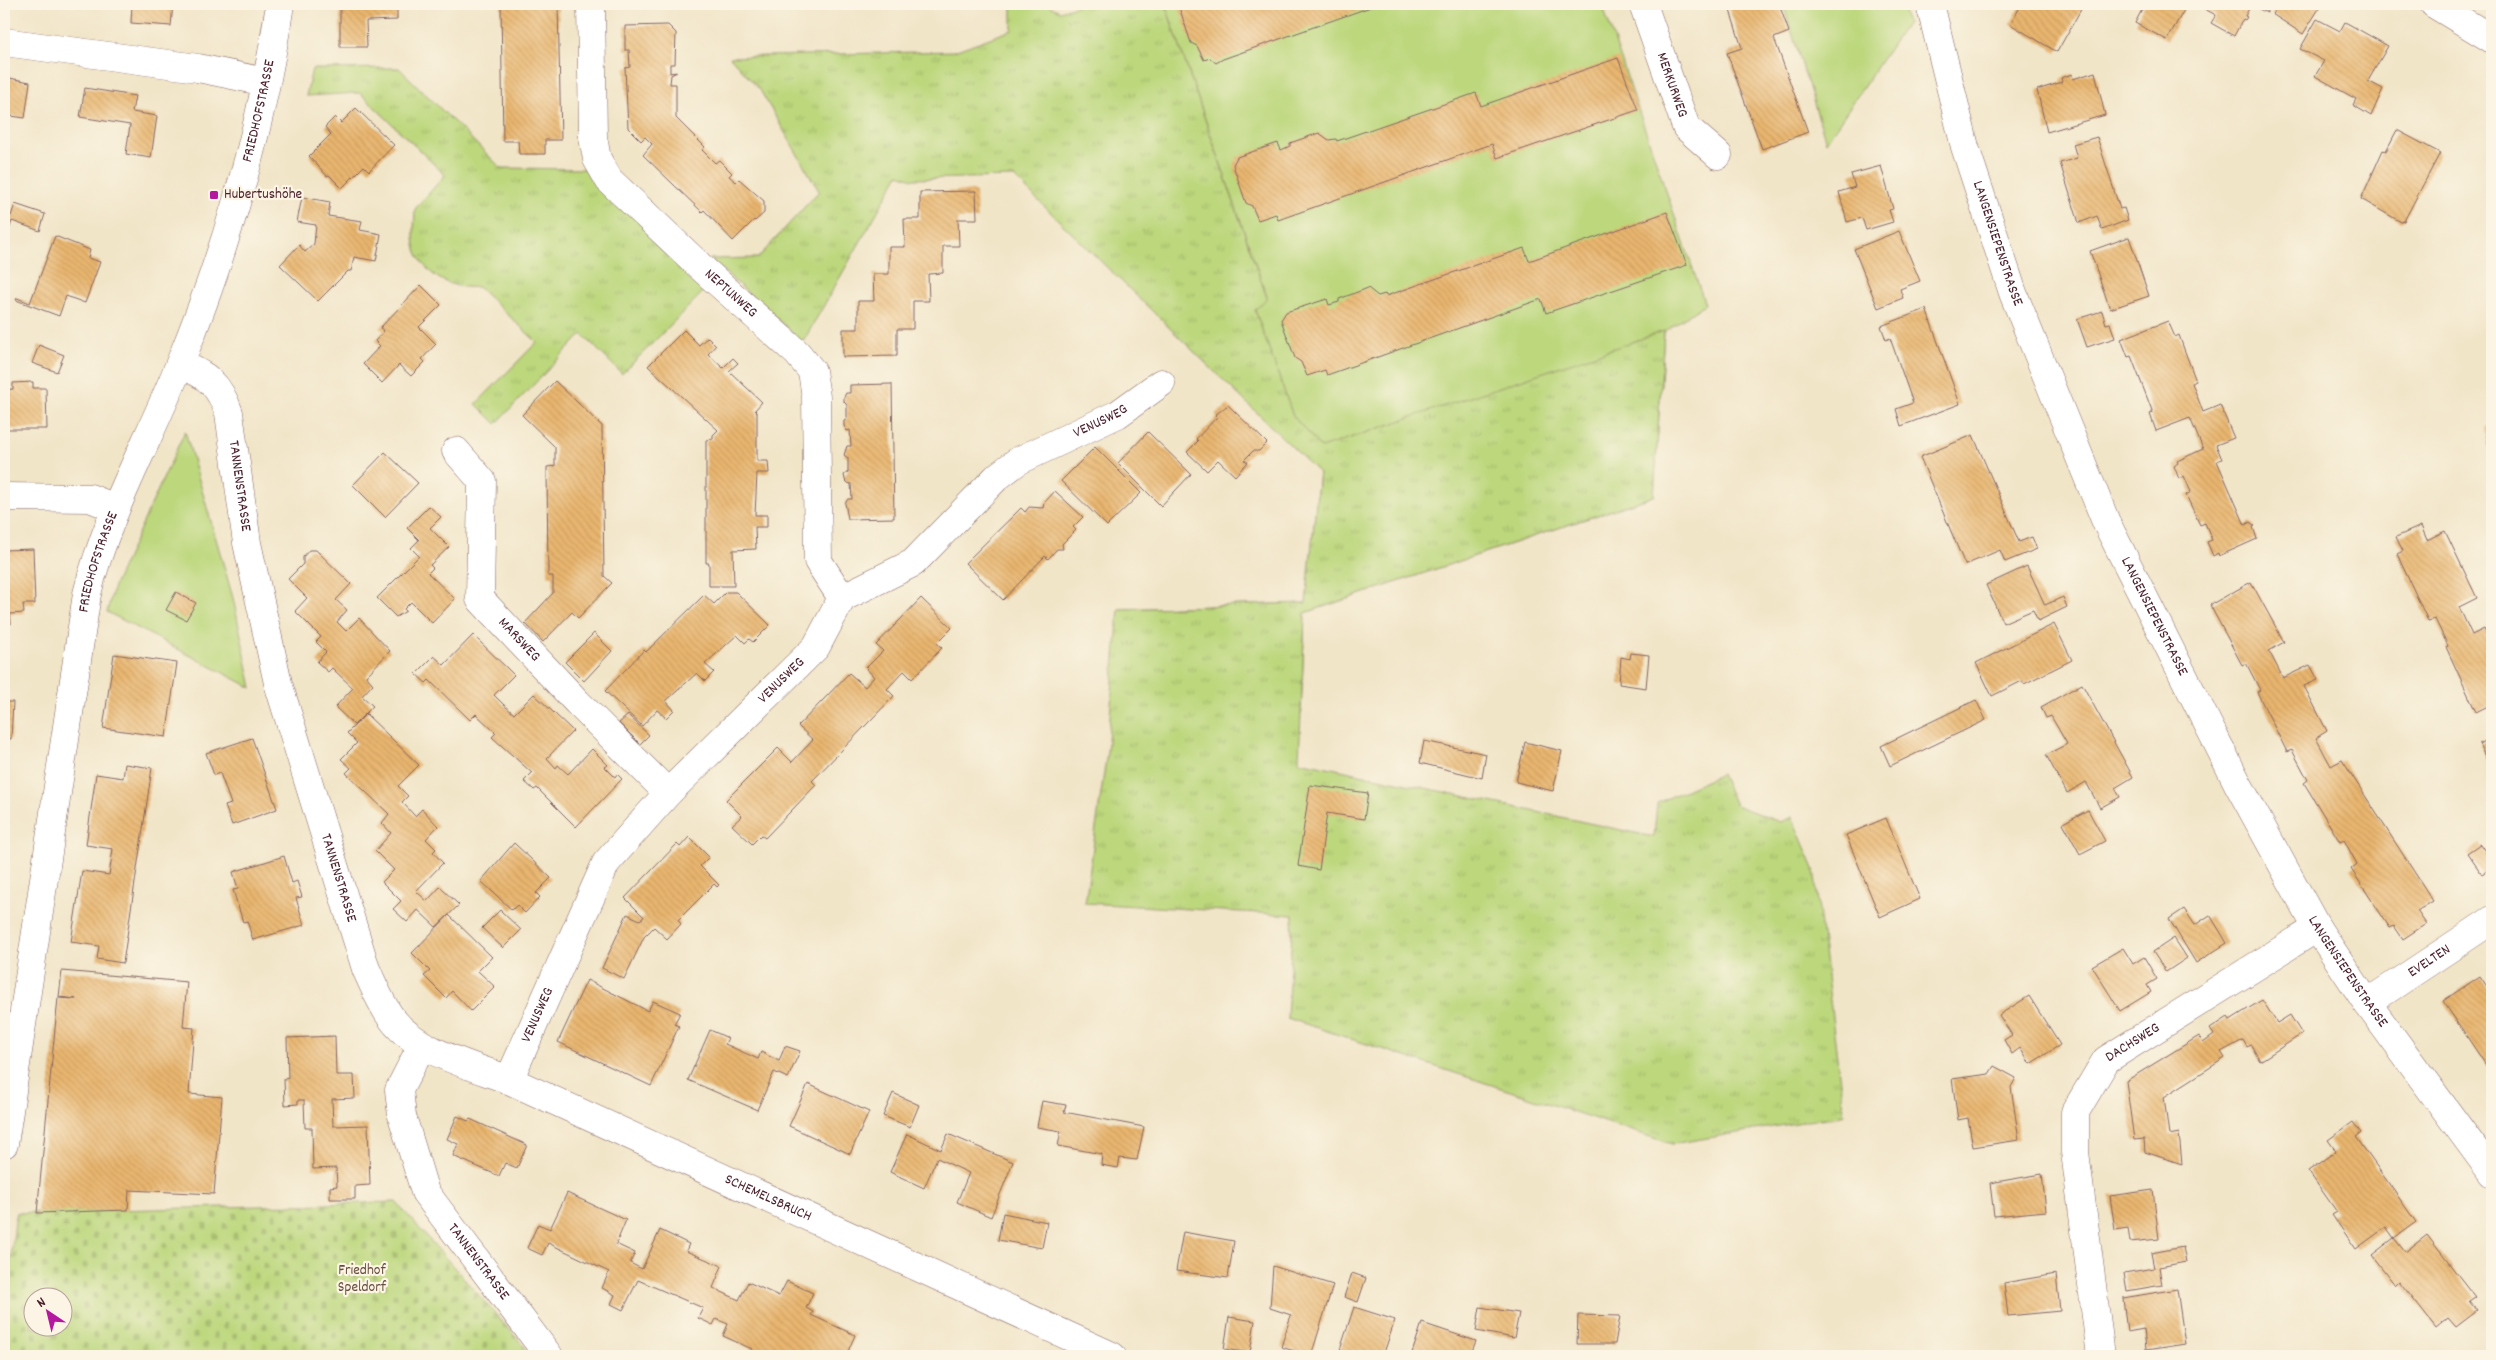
<svg xmlns="http://www.w3.org/2000/svg" width="2496" height="1360" viewBox="0 0 2496 1360" font-family="Dekko,sans-serif">
  <style>
    .green { fill: #bcd77c; stroke: #837b54 }
    .cemetery { fill: url(#cemetery-stones); stroke: #837b54; fill-rule: evenodd }
    .park { fill: url(#park-tufts); stroke: #837b54 }
    .building { fill: url(#building-back-hatch) }
    .lines { fill: none; stroke-linecap: round; stroke-linejoin: round }
    .minor-casing { stroke: #846462; stroke-width: 29 }
    .tertiary-casing { stroke: #846462; stroke-width: 29 }
    .minor { stroke: #fff; stroke-width: 28 }
    .tertiary { stroke: #fff; stroke-width: 28 }
    .poi-dot { fill: #b5179e; stroke: #fcf5e5; stroke-width: 2 }
    .labels { text-anchor: middle; dominant-baseline: central; stroke-width: 4.5; stroke-linejoin: round; paint-order: stroke }
    .street-label { font-size: 15px; fill: #4a1f2b; stroke: #fcf5e5 }
    .poi-label { font-size: 15px; fill: #4a1f2b; stroke: #fcf5e5; text-anchor: start }
    .park-label { font-size: 15px; fill: #664d3f; stroke: #fcf5e5 }
  </style>
  <defs>
    <pattern id="cemetery-stones" width="16" height="16" patternUnits="userSpaceOnUse" patternTransform="scale(1.25)"><rect width="16" height="16" fill="#bcd77c"/><path d="M2 7V4a2 2 0 0 1 4 0v3zM10 15v-3a2 2 0 0 1 4 0v3z" fill="#a3b86b"/></pattern>
    <pattern id="park-tufts" width="24" height="20" patternUnits="userSpaceOnUse" patternTransform="scale(1.25)"><rect width="24" height="20" fill="#bcd77c"/><path d="M3 7l-1-3M5 7V3M7 7l1-3M15 17l-1-3M17 17v-4M19 17l1-3" fill="none" stroke="#a3b86b"/></pattern>
    <pattern id="building-back-hatch" width="6" height="6" patternUnits="userSpaceOnUse" patternTransform="scale(1.25)"><rect width="6" height="6" fill="#e9b66f"/><path d="M-1 5l2 2M0 0l6 6M5-1l2 2" fill="none" stroke="#c99c60"/></pattern>
  </defs>
  <rect width="100%" height="100%" fill="#fcf5e5"/>
  <filter id="ink" filterUnits="userSpaceOnUse"><feTurbulence type="fractalNoise" baseFrequency=".02" numOctaves="2"/><feDisplacementMap in="SourceGraphic" scale="10" xChannelSelector="R" yChannelSelector="G"/><feConvolveMatrix kernelMatrix="1 2 1 2 8 2 1 2 1" color-interpolation-filters="sRGB"/></filter>
  <filter id="wash" filterUnits="userSpaceOnUse"><feTurbulence type="fractalNoise" baseFrequency=".0096" numOctaves="4" result="noise"/><feDisplacementMap in="SourceGraphic" scale="20" xChannelSelector="R" yChannelSelector="G"/><feGaussianBlur stdDeviation="1.12" result="paint"/><feColorMatrix in="noise" values="0 0 0 0 0 0 0 0 0 0 0 0 0 0 0 0 0 1.4 0 .05"/><feComposite in="paint" operator="in"/></filter>
  <g filter="url(#wash)">
    <rect width="100%" height="100%" fill="#f1e5c8"/>
    <!-- green -->
    <path class="green" d="M1165 4H1602L1705 304 1664 332 1654 496 1305 613 1301 715 1119 609 1307 603 1321 448 1293 417 1255 310 1267 297Z
      M1783 4H1902L1907 23 1826 142Z
      M185 431 233 598 252 688 107 612 114 586Z"/>
    <!-- cemetery -->
    <path class="cemetery" d="M396 1202 530 1353V1356H4V1318L16 1213ZM32 1298H62V1328H32Z"/>
    <!-- park -->
    <path class="park" d="M1012 4H1049L1050 6 1060 11 1082 4H1165L1267 298 1255 310 1293 416 1321 448 1664 331 1654 496 1305 613 1299 761 1654 837 1657 803 1721 774 1735 805 1780 822 1792 817 1814 869 1844 1115 1672 1144 1287 1018 1293 915 1085 903 1107 752 1119 609 1306 603 1319 473 1014 177 913 179 899 174 803 342 710 259 758 258 819 191 760 90 730 57 954 51 1012 30Z
      M399 68 501 168 588 169 706 289 622 374 582 334 496 424 476 404 537 342 478 287C451 290 424 275 416 249 412 237 415 221 415 209L445 175 360 93 306 96 312 69Z"/>
    <g id="blocks">
      <!-- building -->
      <path class="building" d="M132 4H173L171 26 131 23Z
        M340 4H401V6H397V20L366 21 367 47H340Z
        M501 4H558L561 140H545V154H519L518 141H503Z
        M1178 4H1379L1223 59 1216 63 1210 58 1204 60 1197 46 1191 43Z
        M1728 4H1779L1789 32 1774 38 1808 132 1762 149 1727 53 1742 48Z
        M2022 4H2084L2057 52 2010 24Z
        M2145 4H2172L2184 10 2167 40 2135 23Z
        M2195 4H2266L2267 13 2251 5 2245 16 2247 17 2245 20 2243 19 2234 36 2211 23 2216 15Z
        M2279 4H2322L2303 34 2272 14Z
        M2317 19 2340 31 2345 22 2388 46 2368 81 2383 89 2371 116 2353 105 2356 99 2315 76 2324 61 2300 49Z
        M668 25 676 33 675 64H670V73L677 72 671 75 670 84H676V118L705 147 702 150 715 163 719 160 732 173 729 176 736 182 739 179 764 201V213L755 221 754 220 733 241 704 210 702 212 643 155 652 144 645 137 641 141 628 128 625 68 630 67 629 50H625V26Z
        M1618 58 1638 110 1497 158 1492 144 1278 220 1276 214 1258 220 1252 206 1246 203 1233 165 1237 157 1278 143 1281 150 1290 146V143L1319 133 1329 140 1336 139 1337 141 1476 93 1481 106Z
        M2095 72 2105 115 2047 132 2037 90 2062 82 2061 78 2072 74 2073 79Z
        M4 77 30 82 25 118 4 115Z
        M85 88 135 96 132 112 157 116 151 158 126 154 130 125 80 117Z
        M356 108 394 145 369 171 364 166 342 188 329 175 327 176 309 156 331 134 325 127 335 117 341 123Z
        M2397 130 2440 153 2404 221 2401 222 2361 199 2383 150 2386 151Z
        M2097 137 2120 209 2124 208 2128 220 2102 230 2097 216 2079 223 2060 163 2077 158 2073 144Z
        M1881 166 1893 209 1889 210 1893 222 1866 230 1862 218 1847 222 1839 192 1855 187 1851 174Z
        M976 191 977 219H958L959 246H943V273L928 274 929 301H913V329H897V356L843 357V329H858V301H874L873 274H889V247H905L904 219H920V192Z
        M302 197 330 202 328 216 362 221 360 230 381 234 376 261 354 257 351 271H348L318 301 280 265 299 245 305 252 314 244 316 225 297 222Z
        M15 204 45 214 40 231 12 221 8 233 4 232V214L11 216Z
        M1667 212 1687 265 1546 313 1541 299 1327 375 1325 370 1307 376 1301 362 1295 358 1281 320 1286 312 1327 299 1329 305 1339 302V299L1368 288 1378 296 1385 294 1386 296 1524 248 1529 261Z
        M1899 231 1920 281 1900 289 1903 298 1878 308 1854 249Z
        M55 236 90 250 88 258 100 262 85 303 66 296 59 316 16 300 17 298 30 303Z
        M2129 237 2149 296 2110 309 2090 251Z
        M421 285 441 305 419 327 436 344 422 359 425 362 411 376 399 365 382 383 363 364 380 346 375 341 384 331 380 328Z
        M1926 309 1960 404 1901 426 1896 409 1913 403 1890 338 1886 340 1881 326Z
        M2102 311 2106 324 2110 323 2115 338 2087 347 2077 319Z
        M2168 321 2175 337 2179 335 2184 349 2196 381 2192 383 2203 412 2220 405 2234 438 2216 445 2222 459 2217 461 2245 525 2250 522 2255 526 2253 527 2257 539 2219 556 2218 553 2213 556 2207 542 2212 540 2205 523 2200 525 2186 495 2191 492 2184 476 2179 479 2174 466 2178 463 2177 461 2203 449 2190 418 2156 431 2150 414 2153 413 2148 400 2131 356 2128 357 2121 339Z
        M684 330 699 345 708 337 716 345 708 354 723 368 733 358 738 363 729 371 762 402 755 410 757 412V461H768L769 473H757L755 515H767V527H755L756 549 733 550 734 586H709V563H706V440L713 439V435L718 430 648 366Z
        M39 345 64 355 57 372 32 363Z
        M555 381 602 426 604 576 612 583 578 618 572 612 543 642 525 623 553 593V576H548L547 467 555 466V447L522 415Z
        M33 382V388H46L47 429H4V390L13 389V383Z
        M892 384 894 518 848 519 845 503 848 499H852L851 484 848 483 845 480 844 475 848 472V458L844 455 847 446H851L850 430 847 431 844 426V421L847 419V405L844 402V397L846 393H850V385Z
        M1228 405 1267 443 1259 451H1253L1244 460 1248 462 1235 476 1218 460 1207 471 1187 452 1198 441 1196 439 1217 417 1215 415Z
        M2492 426V465H2491L2486 427Z
        M1148 432 1191 474 1161 506 1118 463Z
        M1973 435 2019 542 2032 537 2037 549 2005 562 2000 550 1965 565 1920 457Z
        M1095 447 1141 493 1107 526 1061 481Z
        M385 452 418 483 385 517 353 485Z
        M1055 491 1083 517 1073 527 1076 530 1062 544 1063 549H1057L1048 559 1045 556 1003 600 965 563 1021 508 1025 512 1029 507 1043 508 1044 503Z
        M429 506 441 517 430 528 449 547 430 565 433 568 428 573 455 599 432 623 411 602 404 609 406 611 396 617 377 598 419 556 411 548 419 540 407 528Z
        M2421 526 2427 540 2445 531 2477 598 2459 607 2472 635 2484 629 2492 647V716L2488 706 2476 712 2446 647 2448 646 2435 619 2428 621 2397 554 2403 551 2396 537Z
        M33 549 35 604H23L24 613 10 614 11 624H4V550Z
        M309 550H316L351 584 336 600 347 610 337 622 346 631 359 618 390 651 366 676 373 684 362 696 373 706 354 725 335 707 353 688 332 668 328 672 317 662 326 652 316 642 321 637 295 611 307 598 288 579 303 564V557Z
        M2027 566 2045 605 2063 597 2067 607 2038 621 2033 610 2003 623 1986 585Z
        M2251 582 2284 642 2269 651 2283 678 2310 665 2318 680 2304 686 2327 731 2316 738 2331 766 2342 760 2433 901 2417 911 2426 924 2403 939 2394 926 2390 928 2351 869 2357 864 2344 840 2340 842 2304 783 2308 780 2292 750 2287 752 2257 692 2260 690 2246 663 2242 665 2210 605Z
        M176 592 196 603 186 620 166 610Z
        M726 592H736L770 625 753 642 749 639 745 643 737 635 705 664 714 672 705 681 697 673 666 701 674 710 666 718 657 710 642 726 605 691 644 650 646 652 704 595 714 604Z
        M921 598 952 628 937 643 942 648 912 679 904 671 887 689 894 696 812 781 816 785 791 811 765 838 761 835 752 844 732 825 742 816 726 800 778 748 792 762 813 740 798 726 849 673 865 687 874 677 866 668 883 651 876 645Z
        M2054 624 2072 660 2024 684 2022 681 1992 696 1976 663Z
        M594 633 612 651 584 681 565 662Z
        M473 635 514 675 494 695 504 705 514 714 534 694 573 731 547 758 556 768 558 765 568 774 592 749 608 765 605 767 615 777 617 774 622 779 576 827 537 788 534 790 524 781 532 773 492 737 496 733 476 714 470 720 429 680 426 683 416 674 434 656 444 665Z
        M1631 653 1649 655 1646 688 1619 684 1621 657 1630 659Z
        M114 654 177 663 166 737 103 728Z
        M2082 684 2133 777 2115 788 2120 797 2100 808 2086 782 2067 793 2046 755 2067 744 2051 716 2046 718 2041 707Z
        M1976 700 1986 720 1890 766 1881 746Z
        M4 702H13L11 739H4Z
        M366 714 419 765 398 786 408 796 402 802 415 816 422 809 438 826 426 839 436 849 433 852 443 863 416 891 427 901 440 887 459 905 436 927 418 910 407 922 393 909 401 901 382 882 394 870 375 851 391 833 382 823 389 814 346 773 351 768 341 759 357 743 347 733Z
        M628 715 649 735 640 744 619 723Z
        M252 738 277 809 232 825 225 806 231 804 220 773 214 775 206 753Z
        M2492 738V771L2479 744Z
        M1424 741 1486 754 1482 778 1420 763Z
        M1525 742 1562 751 1553 791 1516 782Z
        M125 764 152 768 123 963 97 959 99 946 71 942 82 871 109 875 113 849 86 845 96 774 123 778Z
        M1310 785 1368 793 1364 819 1327 813 1319 870 1298 866Z
        M2088 810 2105 841 2080 854 2063 823Z
        M1886 818 1920 899 1880 917 1846 835Z
        M689 837 709 857 700 866 719 885 717 887 714 884 678 920 681 924 667 939 654 927 644 937 624 979 602 968 627 914 640 920 644 917 625 898 677 844 680 847Z
        M514 843 551 878 536 893 540 897 525 913 517 905 512 910 481 881Z
        M2480 844 2492 861V867L2482 874 2467 853Z
        M284 856 292 883 297 881 302 897 296 898 304 925 253 940 247 921 243 922 233 890 238 889 233 872Z
        M2184 909 2195 925 2210 915 2227 943 2196 963 2169 919Z
        M500 910 521 930 503 948 482 928Z
        M449 915 492 957 478 971 495 987 471 1011 452 991 446 998 424 976 430 971 412 953Z
        M2174 938 2187 958 2166 972 2153 952Z
        M2123 948 2133 964 2144 957 2157 979 2147 985 2151 992 2120 1011 2092 966Z
        M62 971 187 982 183 1027 194 1028 189 1094 222 1097 214 1194 129 1190 128 1210 37 1213 58 998 76 999 59 997Z
        M2480 976 2492 994V1074L2443 1001Z
        M587 980 648 1011 653 1001 680 1013 674 1024 679 1026 651 1086 558 1042Z
        M2029 996 2060 1045 2030 1064 2020 1048 2012 1054 2004 1040 2012 1035 1999 1015Z
        M2262 1000 2277 1023 2290 1015 2302 1034 2260 1061 2251 1045 2247 1047 2243 1040 2221 1052 2225 1058 2164 1097 2169 1135 2179 1133 2182 1164 2145 1152 2144 1139 2134 1140 2126 1081 2199 1036 2203 1043 2214 1035 2210 1029 2228 1017 2230 1020Z
        M710 1030 728 1038 725 1044 758 1059 761 1052 779 1061 785 1046 800 1051 788 1078 774 1072 757 1110 688 1080Z
        M335 1036 336 1075H354L355 1098 332 1099 333 1126 368 1125 370 1185 355 1186V1199H330V1187L337 1186 336 1168 313 1169 312 1128H305L304 1100H298V1104L285 1105 284 1079 288 1078 287 1038Z
        M1994 1066 2016 1078 2011 1087 2019 1140 1973 1147 1968 1118 1958 1120 1952 1079 1989 1074Z
        M808 1084 869 1112 850 1154 789 1126Z
        M893 1093 919 1105 910 1127 883 1116Z
        M1042 1101 1066 1105 1064 1112 1144 1127 1137 1160 1120 1158 1118 1168 1101 1165 1102 1154 1058 1146 1061 1131 1037 1127Z
        M457 1116 468 1121 470 1119 527 1145 517 1168 505 1163 499 1176 453 1156 458 1144 447 1139Z
        M2353 1122 2361 1133 2356 1137 2416 1222 2394 1238 2386 1227 2356 1249 2332 1215 2337 1212 2308 1171 2336 1151 2328 1140Z
        M907 1134 941 1150 948 1134 1013 1162 991 1217 957 1202 969 1173 937 1158 924 1188 890 1172Z
        M2042 1174 2046 1211 1994 1216 1990 1183Z
        M2153 1190 2159 1239 2130 1242 2128 1228 2115 1230 2110 1196Z
        M567 1193 626 1220 616 1244 635 1253 630 1263 642 1269 660 1230 689 1244 686 1251 722 1266 713 1288 739 1300 748 1282 779 1296 787 1281 813 1293 806 1308 813 1312 811 1315 855 1335 846 1356H753L752 1349 723 1336 728 1324 716 1319 713 1325 698 1318 703 1308 638 1280 623 1310 611 1304 615 1295 602 1288 609 1272 548 1243 542 1255 527 1248 538 1224 550 1229Z
        M1003 1213 1047 1222 1042 1248 998 1240Z
        M1183 1232 1234 1241 1228 1278 1176 1271Z
        M2427 1235 2475 1297 2469 1301 2477 1311 2456 1327 2448 1318 2436 1328 2399 1281 2395 1285 2372 1255 2394 1238 2405 1252Z
        M2183 1247 2186 1262 2159 1267 2162 1285 2127 1291 2124 1273 2154 1268 2151 1253Z
        M1273 1266 1333 1285 1311 1356 1281 1347 1291 1315 1270 1308Z
        M1352 1273 1366 1278 1358 1302 1344 1297Z
        M2056 1274 2060 1311 2008 1316 2004 1283Z
        M2177 1289 2185 1344 2146 1350 2144 1329 2127 1332 2123 1298Z
        M1354 1307 1395 1320 1383 1356H1338Z
        M1480 1307 1519 1313 1514 1338 1476 1331Z
        M1578 1315 1620 1316 1615 1344H1577Z
        M1229 1317 1255 1321 1250 1353 1224 1349Z
        M1422 1323 1476 1341 1470 1356H1411Z"/>
    </g>
  </g>
  <g filter="url(#ink)">
    <use href="#blocks" fill-opacity="0" stroke="#846462" stroke-width="1"/>
    <g class="lines">
      <!-- minor casing -->
      <g class="minor-casing">
        <g id="minor">
          <path id="s1" d="M591 4 593 137 597 159 609 180 705 271 797 353 812 371 816 397 818 561 842 598"/>
          <path id="s2" d="M1643 4 1686 127 1718 155"/>
          <path id="s3" d="M1930 4 1965 147 2013 293 2106 522 2238 784 2317 928 2367 1003 2492 1173"/>
          <path d="M2434 4 2492 39"/>
          <path d="M4 42 198 68 266 82"/>
          <path id="s4" d="M180 364C207 375 219 384 229 413L247 543 278 683 366 969C374 986 381 1005 393 1020 417 1052 473 1066 509 1080L1112 1356"/>
          <path id="s5" d="M456 451 482 481 480 599 577 702 668 793"/>
          <path d="M4 497 90 498 115 508"/>
          <path id="s6" d="M2367 1003 2492 920"/>
          <path id="s7" d="M422 1045 399 1090 402 1116 425 1192 549 1356"/>
          <path id="s8" d="M509 1080 606 863 668 793 816 647 842 598 913 563 997 477 1018 461 1118 414 1161 383"/>
          <path id="s9" d="M2101 1356 2075 1152V1112L2106 1060 2317 928"/>
        </g>
      </g>
      <!-- tertiary casing -->
      <g class="tertiary-casing">
        <g id="tertiary">
          <path id="s10" d="M4 1144 87 594C107 513 149 441 180 363 227 248 262 127 280 4"/>
        </g>
      </g>
      <!-- minor -->
      <use href="#minor" class="minor"/>
      <!-- tertiary -->
      <use href="#tertiary" class="tertiary"/>
    </g>
  </g>
  <!-- markers -->
  <rect class="poi-dot" x="209" y="190" width="10" height="10" rx="2.5"/>
  <g class="labels">
    <!-- street labels -->
    <g class="street-label">
      <text stroke="none"><textPath href="#s2" startOffset="86">MERKURWEG</textPath></text>
      <text stroke="none"><textPath href="#s10" startOffset="1070">FRIEDHOFSTRASSE</textPath></text>
      <text stroke="none"><textPath href="#s3" startOffset="249">LANGENSIEPENSTRASSE</textPath></text>
      <text stroke="none"><textPath href="#s1" startOffset="346">NEPTUNWEG</textPath></text>
      <text stroke="none"><textPath href="#s8" startOffset="912">VENUSWEG</textPath></text>
      <text stroke="none"><textPath href="#s4" startOffset="146">TANNENSTRASSE</textPath></text>
      <text stroke="none"><textPath href="#s10" startOffset="590">FRIEDHOFSTRASSE</textPath></text>
      <text stroke="none"><textPath href="#s3" startOffset="654">LANGENSIEPENSTRASSE</textPath></text>
      <text stroke="none"><textPath href="#s5" startOffset="214">MARSWEG</textPath></text>
      <text stroke="none"><textPath href="#s8" startOffset="491">VENUSWEG</textPath></text>
      <text stroke="none"><textPath href="#s4" startOffset="551">TANNENSTRASSE</textPath></text>
      <text stroke="none"><textPath href="#s6" startOffset="75">EVELTEN</textPath></text>
      <text stroke="none"><textPath href="#s3" startOffset="1059">LANGENSIEPENSTRASSE</textPath></text>
      <text stroke="none"><textPath href="#s8" startOffset="71">VENUSWEG</textPath></text>
      <text stroke="none"><textPath href="#s9" startOffset="338">DACHSWEG</textPath></text>
      <text stroke="none"><textPath href="#s4" startOffset="1121">SCHEMELSBRUCH</textPath></text>
      <text stroke="none"><textPath href="#s7" startOffset="244">TANNENSTRASSE</textPath></text>
    </g>
    <!-- poi labels -->
    <g class="poi-label">
      <text x="224" y="195">Hubertushöhe</text>
    </g>
    <!-- park labels -->
    <g class="park-label">
      <text x="362" y="1271">Friedhof<tspan x="362" dy="17">Speldorf</tspan></text>
    </g>
  </g>
  <!-- margin -->
  <rect width="2496" height="1360" fill="none" stroke="#fcf5e5" stroke-width="20"/>
  <!-- north arrow -->
  <g transform="translate(48 1312) rotate(325)"><circle r="24" fill="#fcf5e5" stroke="#b59f9b"/>
  <path d="M0-4L9 19L0 12L-9 19Z" fill="#b5179e"/>
  <text y="-8" font-size="14" font-weight="bold" text-anchor="middle" fill="#4a1f2b">N</text>
  </g>
</svg>
